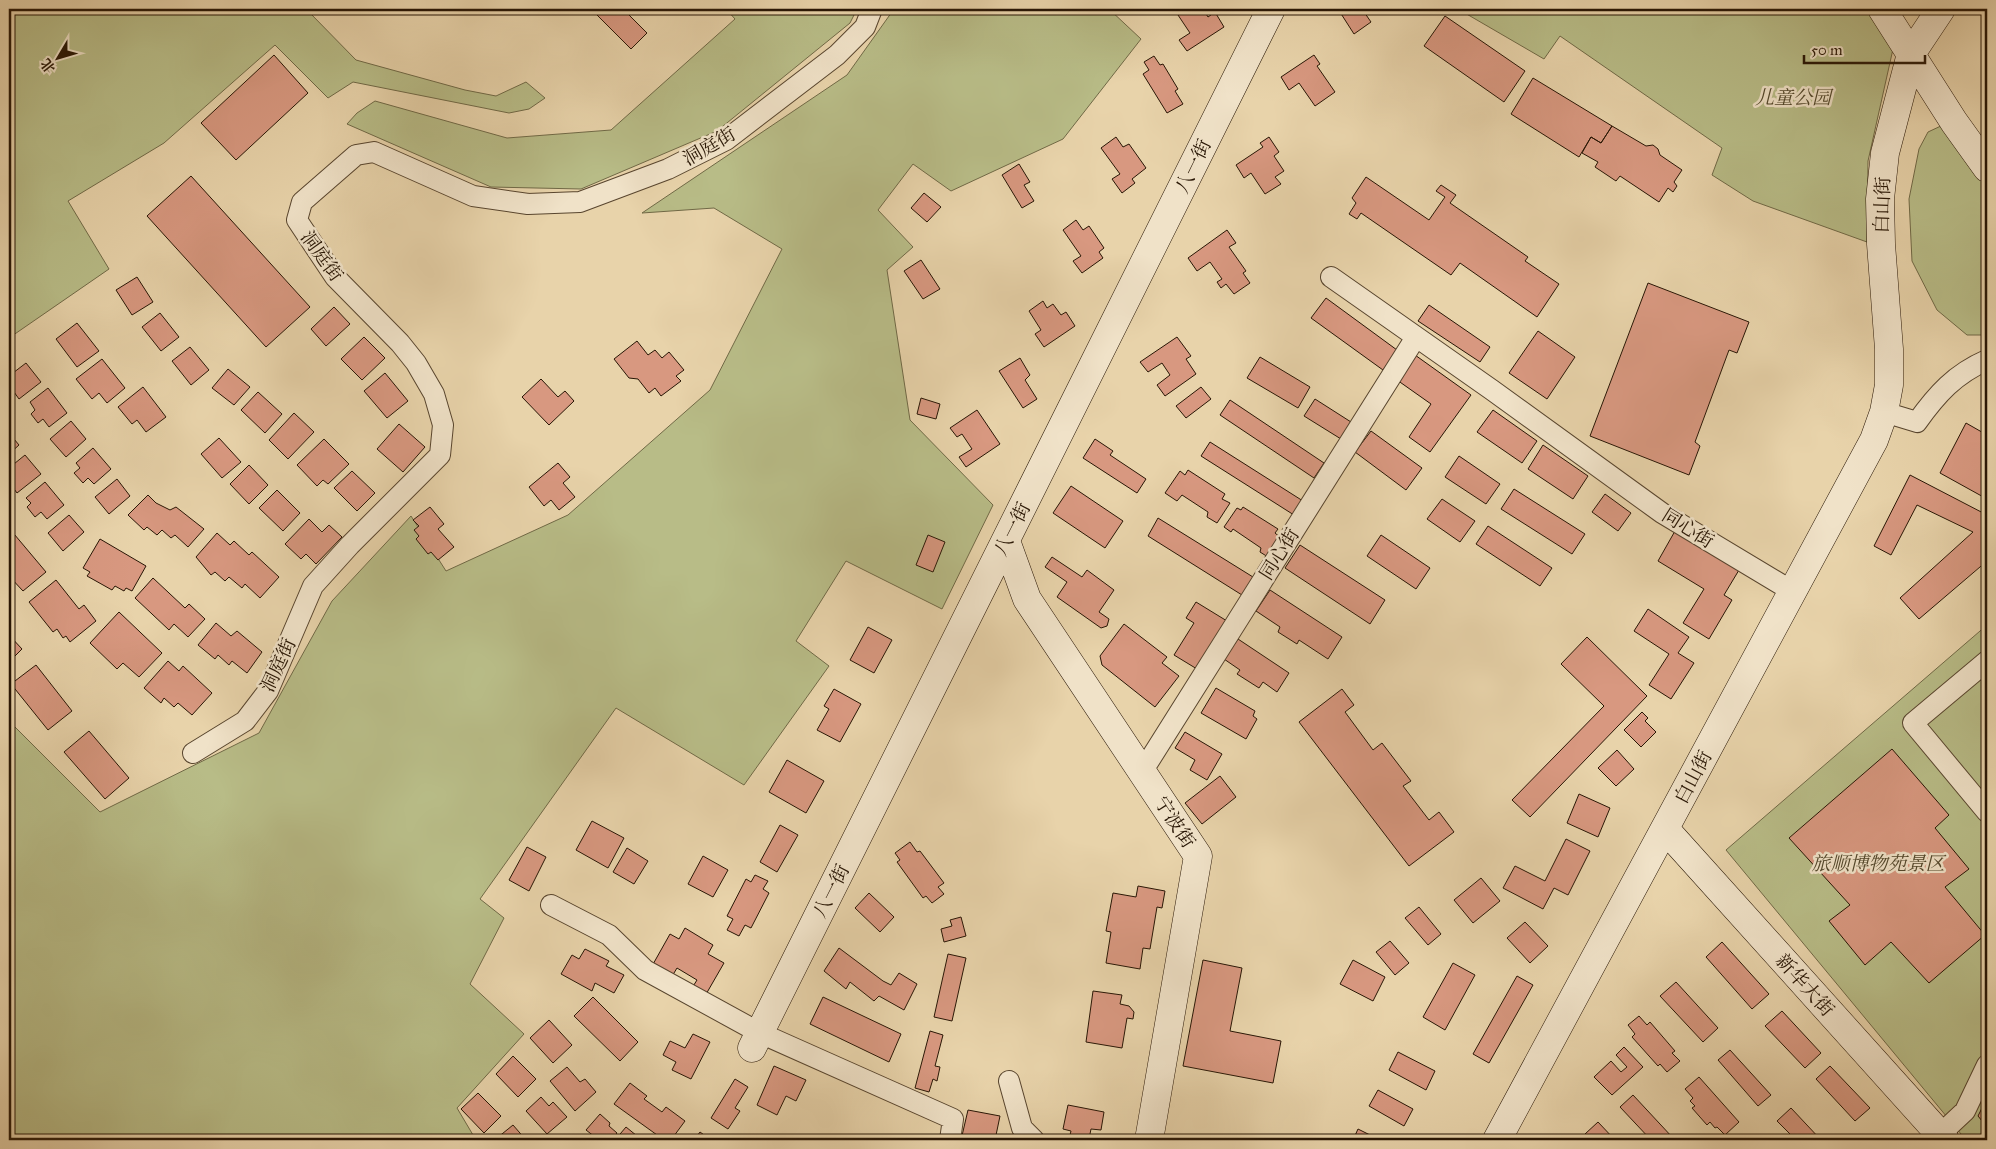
<svg xmlns="http://www.w3.org/2000/svg" width="1996" height="1149" viewBox="0 0 1996 1149" font-family="'IM FELL Great Primer','Noto Serif SC',serif">
  <style>
    .green { fill: #b8bc87; stroke: #706946 }
    .building { fill: #d89880; stroke: #281605 }
    .lines { fill: none; stroke-linecap: round; stroke-linejoin: round }
    .street-casing { stroke: #58452e; stroke-width: 22 }
    .secondary-casing { stroke: #281605; stroke-width: 29 }
    .street { stroke: #f0e2c8; stroke-width: 20 }
    .secondary { stroke: #f0e2c8; stroke-width: 28 }
    .labels { text-anchor: middle; dominant-baseline: central; stroke-width: 5; stroke-linejoin: round; paint-order: stroke }
    .park-label { font-size: 19px; font-style: italic; fill: #53482c; stroke: #f0e2c8 }
    .street-label { font-size: 19px; fill: #281605; stroke: #f0e2c8 }
  </style>
  <rect width="100%" height="100%" fill="#e8d3aa"/>
  <filter id="stains"><feTurbulence type="fractalNoise" baseFrequency=".004" numOctaves="4"/><feColorMatrix values="0 0 0 0 .2 0 0 0 0 .09 0 0 0 0 .02 0 0 0 .5 -.17"/></filter>
  <radialGradient id="worn" r=".72"><stop offset=".6" stop-color="#630" stop-opacity="0"/><stop offset="1" stop-color="#630" stop-opacity=".3"/></radialGradient>
  <!-- green -->
  <path class="green" d="M9 9H309L310 13 356 60 465 90 496 96 526 82 545 98 529 109 509 113 353 82 328 98 275 45 164 143 68 201 109 269 9 338Z
    M726 9H857L850 23 717 131 581 189 491 187 347 124 357 113 375 101 507 138 611 130 735 19Z
    M894 9H1109L1141 39 1063 139 951 191 913 164 878 210 913 247 887 270 910 420 993 505 942 609 846 561 796 641 829 666 744 785 616 708 480 899 504 918 470 984 524 1034 457 1108 476 1140H9V721L100 812 259 733 332 601 411 516 446 571 568 515 710 390 782 249 714 208 642 213 847 75Z
    M1458 9H1868L1893 49 1868 161 1867 242 1753 201 1712 175 1722 148 1560 36 1544 59Z
    M1943 125 1987 182V335H1967L1937 310 1912 261 1909 199 1919 149 1928 132Z
    M1987 625V1140H1966L1726 850Z"/>
  <!-- building -->
  <path class="building" d="M599 9H623L647 33 631 49 595 13Z
    M1174 9H1203L1208 17 1215 12 1224 27 1187 51 1179 40 1190 33Z
    M1331 9H1362L1371 22 1354 34 1338 9 1333 13Z
    M1445 16 1525 71 1504 102 1424 46Z
    M274 55 308 93 236 160 201 123Z
    M1314 55 1320 64 1317 66 1335 92 1315 106 1299 83 1289 90 1281 77Z
    M1154 56 1160 65 1163 64 1178 89 1175 91 1183 104 1167 113 1143 74 1149 70 1144 62Z
    M1533 78 1612 126 1601 143 1591 137 1579 157 1511 114Z
    M1612 126 1646 146 1653 145 1658 149 1660 155 1682 170 1674 182 1677 186 1673 192 1668 188 1659 202 1620 176 1616 181 1595 167 1598 162 1582 153 1591 137 1601 143Z
    M1116 137 1123 147 1129 144 1146 168 1132 179 1135 183 1122 193 1112 179 1120 174 1101 148Z
    M1269 137 1279 152 1274 156 1284 171 1275 177 1281 184 1265 194 1251 173 1244 178 1236 165 1263 147 1260 143Z
    M1019 164 1030 182 1024 185 1034 201 1022 208 1002 175Z
    M191 176 310 307 266 347 147 216Z
    M1366 177 1429 220 1445 197 1436 191 1441 185 1456 195 1450 203 1528 257 1525 261 1559 284 1537 317 1460 263 1451 275 1361 213 1357 219 1349 214 1356 203 1352 198Z
    M924 193 941 207 927 222 911 208Z
    M1076 220 1083 230 1089 226 1104 248 1099 252 1103 258 1082 273 1073 261 1081 256 1063 230Z
    M1227 230 1236 243 1229 247 1246 271 1243 273 1250 283 1234 294 1226 284 1221 288 1217 282 1222 279 1210 262 1197 271 1188 258Z
    M921 260 940 289 923 299 904 271Z
    M137 277 153 302 132 315 116 290Z
    M1648 283 1749 322 1737 353 1729 350 1695 442 1700 446 1689 475 1590 436Z
    M1326 298 1397 350 1383 370 1311 318Z
    M1043 301 1047 308 1053 304 1061 315 1066 312 1075 326 1044 347 1035 334 1041 330 1029 311Z
    M1429 305 1490 347 1480 362 1418 321Z
    M334 307 350 324 326 346 311 329Z
    M160 313 179 337 161 351 142 327Z
    M77 323 99 351 77 367 56 339Z
    M1538 331 1575 357 1547 399 1509 373Z
    M364 337 385 358 362 380 341 359Z
    M1177 337 1191 356 1186 359 1196 374 1165 396 1157 385 1170 375 1162 363 1148 372 1140 362Z
    M637 341 648 355 655 350 662 358 669 352 684 370 676 376 681 381 661 396 655 388 649 393 638 379 629 378 614 359Z
    M190 347 209 370 191 385 172 361Z
    M1415 355 1471 395 1430 452 1409 437 1431 404 1397 380Z
    M1260 357 1310 387 1298 408 1247 378Z
    M1020 358 1030 375 1025 380 1037 399 1023 408 999 371Z
    M102 359 125 388 107 403 99 393 92 399 76 379Z
    M26 363 41 382 19 399 9 385V376Z
    M228 369 250 387 234 405 212 388Z
    M385 373 408 401 387 418 364 391Z
    M541 379 558 397 565 391 574 401 549 425 522 397Z
    M143 387 166 417 146 432 137 420 132 424 118 407Z
    M1201 387 1211 399 1186 418 1176 406Z
    M48 388 67 413 49 427 43 419 38 423 31 414 35 410 30 402Z
    M258 392 282 414 265 433 241 410Z
    M921 398 940 404 936 419 917 414Z
    M1315 399 1351 422 1341 439 1304 416Z
    M1230 400 1324 463 1314 478 1220 415Z
    M977 410 1000 444 966 467 959 457 972 449 962 434 957 437 950 428Z
    M1493 410 1537 441 1522 463 1477 432Z
    M294 413 314 432 288 459 269 440Z
    M71 421 86 439 66 457 50 439Z
    M1966 423 1987 435V499L1940 473Z
    M399 424 425 447 403 472 377 449Z
    M1371 431 1422 468 1406 490 1355 452Z
    M9 433 19 445 9 454Z
    M219 438 241 462 222 478 201 454Z
    M324 439 349 464 328 484 323 480 317 486 297 465Z
    M1095 439 1113 451 1110 455 1146 479 1137 493 1083 458Z
    M1210 442 1303 501 1294 515 1201 456Z
    M1543 445 1588 476 1573 499 1528 469Z
    M93 448 111 469 94 484 88 478 83 483 74 473 80 468 76 463Z
    M25 455 41 474 17 493 9 482V468Z
    M1459 456 1500 484 1486 504 1445 477Z
    M558 463 570 477 563 483 575 497 559 510 551 500 544 506 529 487Z
    M249 465 268 485 249 504 230 484Z
    M1188 470 1225 494 1222 499 1230 503 1217 523 1207 517 1208 512 1182 495 1177 501 1165 493 1180 471 1185 475Z
    M352 471 375 493 357 511 334 488Z
    M1910 475 1987 515V561L1919 619 1900 598 1973 532 1917 505 1891 555 1874 546Z
    M117 479 130 496 109 514 95 497Z
    M45 482 64 505 47 519 41 512 35 517 27 507 31 503 26 498Z
    M1071 486 1123 521 1105 548 1053 513Z
    M1514 489 1585 534 1572 554 1501 509Z
    M277 490 300 513 283 531 259 508Z
    M1605 494 1631 513 1618 531 1592 512Z
    M148 495 156 503 170 510 176 507 204 529 188 547 175 535 171 538 162 530 157 535 147 527 144 530 128 515Z
    M1442 499 1475 521 1460 542 1427 519Z
    M430 507 444 524 438 529 454 547 438 560 431 552 428 554 416 539 419 536 414 530 419 526 413 520Z
    M1243 507 1278 529 1275 533 1281 538 1268 557 1260 552 1261 548 1233 529 1231 532 1224 527 1237 508 1241 510Z
    M69 515 84 532 63 551 48 533Z
    M1158 518 1253 577 1242 595 1148 536Z
    M309 519 322 532 329 525 342 537 316 564 306 554 301 559 285 544Z
    M1488 526 1552 568 1540 586 1476 544Z
    M9 528 46 572 23 591 9 576Z
    M1675 531 1739 570 1724 595 1732 600 1709 639 1683 623 1704 589 1658 561Z
    M217 533 230 545 234 541 249 555 252 552 279 577 260 598 245 584 242 588 229 577 225 581 215 572 211 575 196 557Z
    M928 535 945 542 933 572 916 565Z
    M1381 535 1430 568 1416 589 1367 556Z
    M100 539 146 566 132 591 126 588 124 591 115 586 112 590 87 576 90 572 83 568Z
    M1300 545 1385 600 1370 624 1285 568Z
    M1052 557 1082 577 1087 570 1114 590 1099 612 1109 619 1107 626 1101 628 1057 597 1067 582 1045 567Z
    M153 578 185 608 189 604 205 619 188 637 174 624 169 630 135 598Z
    M56 580 79 609 84 605 96 621 70 642 66 636 63 638 57 629 53 632 29 602Z
    M1270 590 1342 637 1328 659 1299 640 1297 644 1278 632 1280 627 1256 611Z
    M1196 602 1227 621 1197 669 1174 655 1194 623 1186 618Z
    M1648 609 1689 637 1678 653 1694 663 1671 699 1649 685 1669 654 1634 631Z
    M119 612 162 653 139 677 123 663 117 669 90 643Z
    M216 623 231 636 237 631 262 652 247 673 232 661 229 665 218 655 215 659 198 645Z
    M1124 624 1167 657 1162 663 1179 676 1155 707 1102 665 1100 656Z
    M868 627 892 640 874 673 850 660Z
    M9 635 22 649 9 662Z
    M1587 637 1647 696 1530 817 1512 800 1604 706 1561 664Z
    M1238 639 1289 673 1277 692 1263 682 1259 688 1237 674 1240 670 1224 659Z
    M168 661 179 671 183 666 212 693 192 715 178 703 174 707 164 698 161 703 144 688Z
    M36 665 72 711 48 730 11 684Z
    M1216 688 1255 711 1253 716 1257 719 1246 739 1201 713Z
    M834 689 861 704 840 742 817 730 829 709 824 706Z
    M1342 689 1354 705 1345 712 1373 750 1382 743 1411 781 1403 786 1429 820 1439 812 1454 832 1409 866 1299 722Z
    M1642 712 1648 718 1645 721 1656 732 1641 747 1624 730Z
    M89 731 129 778 105 799 64 752Z
    M1185 732 1222 754 1207 780 1190 770 1195 760 1175 748Z
    M1892 749 1949 815 1935 828 1969 869 1945 887 1985 935 1929 983 1891 942 1865 965 1829 921 1850 905 1789 838Z
    M1617 750 1634 769 1616 786 1598 768Z
    M787 760 824 781 806 813 769 792Z
    M1220 776 1236 797 1202 824 1185 803Z
    M1579 794 1610 808 1598 837 1567 823Z
    M592 821 624 838 608 868 576 850Z
    M780 825 798 835 777 872 760 862Z
    M1566 839 1590 851 1568 895 1554 888 1543 909 1503 888 1515 866 1545 881Z
    M910 842 917 852 920 851 944 883 938 887 944 894 932 903 926 896 923 898 897 862 900 860 895 853Z
    M527 847 546 857 529 891 509 880Z
    M627 848 648 861 634 884 613 872Z
    M703 856 728 870 713 897 688 884Z
    M755 875 768 881 763 889 769 893 751 928 745 925 739 936 727 930 733 919 727 916 746 879 751 882Z
    M1481 878 1500 901 1473 923 1454 900Z
    M1138 886 1165 891 1162 908 1157 907 1150 949 1143 948 1140 969 1106 963 1111 932 1106 931 1113 893 1136 897Z
    M869 893 894 917 880 932 855 908Z
    M1419 907 1441 934 1428 945 1405 918Z
    M961 917 966 936 944 942 941 929 952 926 950 920Z
    M1525 922 1548 946 1530 963 1507 938Z
    M685 928 713 945 708 954 724 963 705 996 692 988 697 980 677 968 671 978 652 966 670 934 679 939Z
    M1390 941 1409 963 1395 975 1376 952Z
    M1722 942 1769 994 1752 1009 1706 957Z
    M839 948 883 981 891 985 899 973 917 984 904 1010 879 996 874 1001 850 982 846 989 824 971Z
    M585 949 609 961 606 966 624 975 614 993 595 983 592 991 561 974 572 955 579 959Z
    M948 954 966 958 952 1021 934 1017Z
    M1203 960 1242 968 1230 1031 1281 1041 1273 1083 1183 1066Z
    M1353 960 1385 977 1373 1001 1340 984Z
    M1453 963 1475 975 1445 1030 1423 1017Z
    M1517 976 1533 985 1489 1063 1473 1054Z
    M1676 982 1718 1028 1703 1042 1660 996Z
    M1093 991 1122 995 1120 1004 1129 1006 1134 1012 1133 1019 1127 1018 1122 1048 1086 1042Z
    M593 997 638 1042 620 1061 574 1016Z
    M823 997 901 1034 889 1062 810 1024Z
    M1782 1011 1821 1053 1805 1068 1765 1026Z
    M1639 1016 1647 1025 1650 1022 1675 1051 1672 1053 1680 1061 1667 1072 1660 1064 1658 1066 1632 1037 1635 1034 1628 1025Z
    M549 1020 572 1045 553 1063 530 1038Z
    M930 1031 943 1035 935 1066 940 1067 937 1081 933 1079 929 1092 915 1088Z
    M693 1034 710 1042 691 1079 672 1070 676 1062 663 1055 670 1041 685 1048Z
    M1624 1047 1643 1067 1612 1095 1594 1077 1611 1061 1621 1072 1627 1067 1616 1055Z
    M1730 1050 1771 1095 1758 1106 1718 1060Z
    M1398 1052 1435 1071 1426 1090 1389 1070Z
    M513 1056 536 1079 518 1097 496 1074Z
    M774 1066 806 1080 796 1101 786 1096 777 1115 757 1105Z
    M1830 1066 1870 1108 1855 1121 1816 1079Z
    M567 1067 580 1082 585 1079 596 1092 575 1111 550 1081Z
    M1699 1077 1739 1122 1725 1135 1717 1127 1715 1128 1710 1122 1707 1125 1692 1108 1695 1106 1690 1101 1693 1098 1685 1089Z
    M735 1079 748 1087 735 1108 740 1111 728 1129 711 1118Z
    M630 1083 647 1096 644 1099 662 1112 666 1107 685 1121 671 1140H664L614 1104Z
    M1378 1090 1413 1109 1404 1126 1369 1106Z
    M478 1093 501 1116 484 1133 461 1109Z
    M1633 1095 1673 1138 1671 1140H1651L1620 1107Z
    M541 1097 549 1106 553 1102 567 1117 547 1134 526 1111Z
    M1987 1098V1127L1978 1116Z
    M1068 1105 1104 1112 1101 1130 1091 1129 1089 1139 1070 1135 1071 1131 1063 1129Z
    M1791 1108 1821 1140H1796L1777 1121Z
    M968 1110 1000 1116 995 1140H961Z
    M600 1114 610 1123 609 1126 617 1133 611 1140H599L586 1130Z
    M1598 1122 1615 1140H1591L1585 1134Z
    M513 1125 526 1140H499L497 1138Z
    M626 1127 642 1140H615Z
    M1358 1129 1380 1140H1353Z
    M700 1132 711 1140H694Z"/>
  <g class="lines">
    <!-- street casing -->
    <g class="street-casing">
      <path id="street" d="M1331 277 1492 390 1662 513 1792 591
        M1884 412 1917 422C1937 394 1955 374 1987 360
        M1987 661 1913 723 1987 812
        M193 753 245 721 268 691 313 586 350 545 440 455 443 425 434 394 416 363 400 343 335 277 297 220 302 202 356 155 374 152 473 196 528 204 580 202 668 169 726 140 837 55 865 27 872 9
        M1142 772 1416 337
        M551 905 609 935 645 970 760 1033 953 1119 950 1140
        M1009 1081 1022 1128 1034 1140
        M1934 1140 1965 1111 1987 1065"/>
    </g>
    <!-- secondary casing -->
    <g class="secondary-casing">
      <path id="secondary" d="M1882 9 1954 122 1987 168
        M1006 541 1027 599 1198 856 1149 1140
        M1666 830 1945 1140
        M752 1048 1271 9
        M1497 1140 1874 440 1884 412 1889 385V349L1881 244 1880 199 1885 153 1911 54 1941 9"/>
    </g>
    <!-- street -->
    <use href="#street" class="street"/>
    <!-- secondary -->
    <use href="#secondary" class="secondary"/>
  </g>
  <g class="labels">
    <!-- park labels -->
    <g class="park-label">
      <text x="1793" y="97">儿童公园</text>
      <text x="1878" y="863">旅顺博物苑景区</text>
    </g>
    <!-- street labels -->
    <g class="street-label">
      <text transform="translate(709 146) rotate(-30)">洞庭街</text>
      <text transform="translate(1193 166) rotate(-64)">八一街</text>
      <text transform="translate(1882 205) rotate(-88)">白山街</text>
      <text transform="translate(322 256) rotate(54)">洞庭街</text>
      <text transform="translate(1688 528) rotate(32)">同心街</text>
      <text transform="translate(1012 529) rotate(-63)">八一街</text>
      <text transform="translate(1279 554) rotate(-58)">同心街</text>
      <text transform="translate(278 665) rotate(-65)">洞庭街</text>
      <text transform="translate(1693 777) rotate(-62)">白山街</text>
      <text transform="translate(1175 822) rotate(57)">宁波街</text>
      <text transform="translate(831 891) rotate(-63)">八一街</text>
      <text transform="translate(1805 985) rotate(48)">新华大街</text>
    </g>
  </g>
  <!-- margin -->
  <rect width="1996" height="1149" fill="none" stroke="#e8d3aa" stroke-width="30"/>
  <rect x="10" y="10" width="1976" height="1129" fill="none" stroke="#281605" stroke-width="2.5"/>
  <rect x="15" y="15" width="1966" height="1119" fill="none" stroke="#281605"/>
  <!-- north arrow -->
  <g transform="translate(58 58) rotate(232)" stroke="#f0e2c8" stroke-width="4" paint-order="stroke">
  <path d="M0-4L9 19L0 12L-9 19Z" fill="#281605"/>
  <text y="-8" font-size="14" font-weight="bold" text-anchor="middle" fill="#281605">北</text>
  </g>
  <!-- scale -->
  <path d="M1804 55v8h121v-8" fill="none" stroke="#281605" stroke-width="2.5"/>
  <text x="1811" y="55" font-size="15" fill="#281605" stroke="#f0e2c8" stroke-width="4" paint-order="stroke">50 m</text>
  <rect width="100%" height="100%" filter="url(#stains)"/>
  <rect width="100%" height="100%" fill="url(#worn)"/>
</svg>
